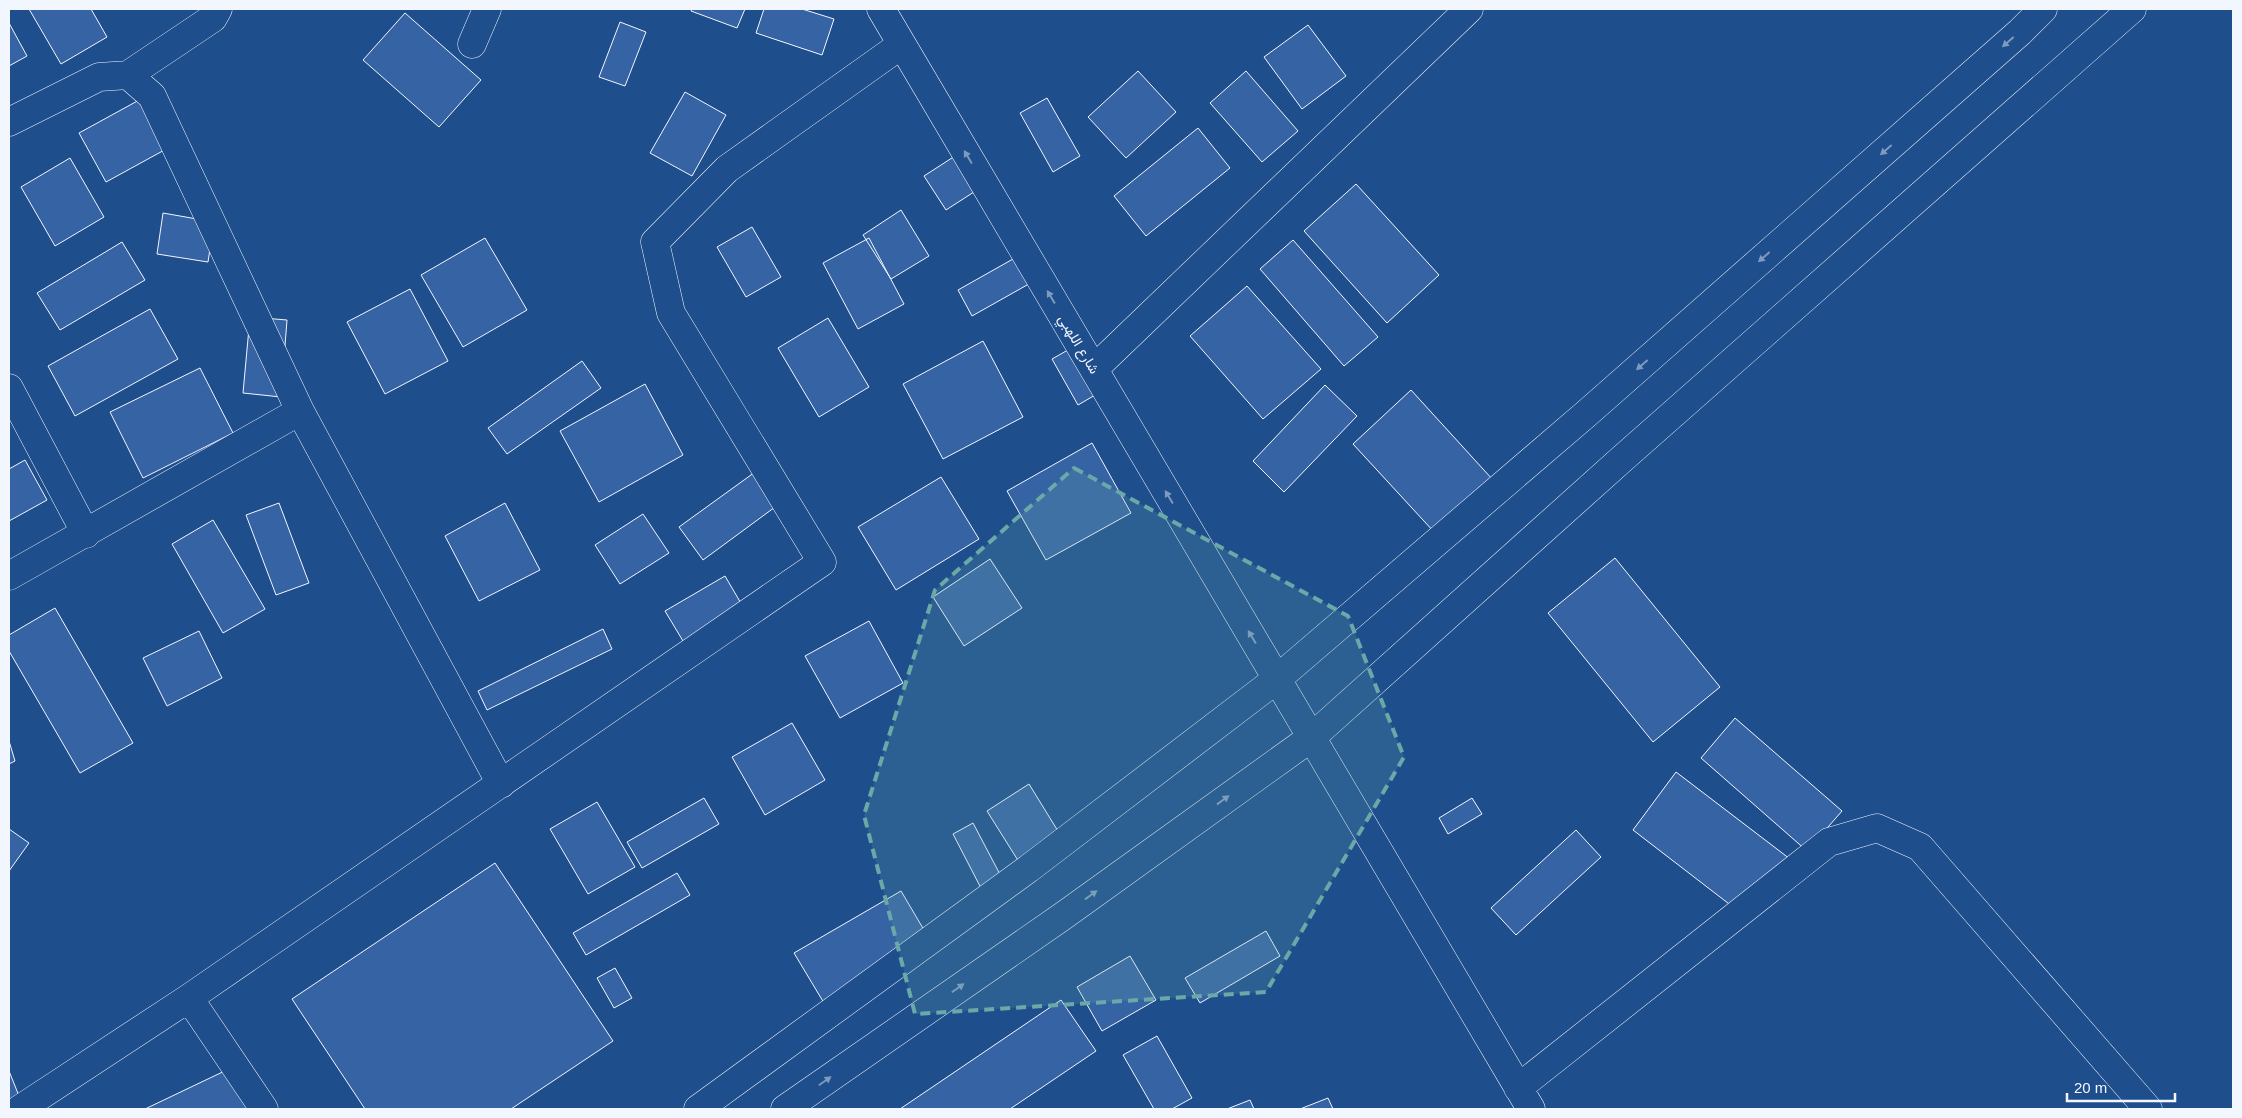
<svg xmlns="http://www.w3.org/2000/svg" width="2242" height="1118" viewBox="0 0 2242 1118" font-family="Arial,Vazirmatn,sans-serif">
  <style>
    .building { fill: #3563a3; stroke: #f2f6ff }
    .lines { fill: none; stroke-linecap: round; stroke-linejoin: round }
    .minor-casing { stroke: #f2f6ff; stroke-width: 29 }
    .minor { stroke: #1f4e8c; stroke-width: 28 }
    .oneway { fill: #7e9ac0 }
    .marked { fill: #6aa9a8; fill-opacity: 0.2; stroke: #6aa9a8; stroke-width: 4; stroke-dasharray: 10 6; stroke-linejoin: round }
    .labels { text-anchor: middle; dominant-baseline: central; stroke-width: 4; stroke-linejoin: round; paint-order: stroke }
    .street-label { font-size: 14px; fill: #f2f6ff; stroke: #1f4e8c }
  </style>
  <rect width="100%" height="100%" fill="#1f4e8c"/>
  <!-- building -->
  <path class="building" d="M29 9H91L107 37 61 64Z
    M692 9H745L737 28 691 11Z
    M764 9H802L834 19 822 55 756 33Z
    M405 13 481 80 439 127 363 60Z
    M620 22 646 32 625 86 599 77Z
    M9 23 27 56 9 66Z
    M1308 25 1346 76 1302 109 1264 57Z
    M1138 71 1176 112 1126 158 1088 117Z
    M1246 71 1298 131 1262 162 1210 103Z
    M685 92 726 115 692 176 650 153Z
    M152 93 179 142 106 182 79 133Z
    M1047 98 1080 156 1053 172 1020 113Z
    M1198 128 1230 168 1146 236 1114 196Z
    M955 156 977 190 946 210 924 176Z
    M70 158 104 217 55 246 21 187Z
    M1356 184 1439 275 1387 323 1304 231Z
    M901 210 929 256 891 279 863 235Z
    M163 213 214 222 208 262 157 254Z
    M752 227 781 277 746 297 717 247Z
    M485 238 527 310 463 347 421 275Z
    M869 238 904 304 858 329 823 263Z
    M1293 240 1378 337 1344 366 1260 269Z
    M122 242 145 280 60 330 37 293Z
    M1029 250 1043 276 972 316 958 290Z
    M1247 286 1321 369 1263 419 1190 336Z
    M410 289 448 361 385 394 347 322Z
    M150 309 178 359 75 416 48 366Z
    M250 317 287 320 281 397 243 393Z
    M828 318 869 387 819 417 778 348Z
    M983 341 1023 417 943 459 903 384Z
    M1075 346 1102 391 1078 405 1052 359Z
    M582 361 601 388 507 454 488 428Z
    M200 368 233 433 143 478 110 412Z
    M645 384 683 455 599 502 560 431Z
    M1325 385 1357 416 1284 492 1253 461Z
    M1411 390 1493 480 1435 533 1353 444Z
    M1092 443 1131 513 1046 560 1007 491Z
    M25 460 47 500 9 521V469Z
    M762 467 786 499 703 560 679 527Z
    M941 477 979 539 896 590 858 527Z
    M279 503 309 583 276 595 246 515Z
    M505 503 540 570 479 601 445 536Z
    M643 514 669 553 620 584 595 545Z
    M213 520 265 609 223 633 172 544Z
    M1615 558 1720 687 1653 742 1548 613Z
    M990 559 1022 608 964 646 933 597Z
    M725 576 749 617 689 651 665 611Z
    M55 608 133 743 80 773 9 651V635Z
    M869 621 903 683 840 718 805 656Z
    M603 629 612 649 487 710 478 691Z
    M199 631 222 678 167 706 143 658Z
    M1735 718 1842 811 1807 851 1701 758Z
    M792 723 825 780 765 815 732 757Z
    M9 741 15 761 9 764Z
    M1676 772 1790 859 1746 917 1633 830Z
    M1029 784 1061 836 1019 862 987 811Z
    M704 798 719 824 642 868 627 842Z
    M1472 798 1482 814 1448 834 1439 818Z
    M597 802 635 867 588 894 550 829Z
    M973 823 1004 882 983 892 953 834Z
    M9 829 29 843 9 871Z
    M1576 830 1601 857 1516 935 1491 908Z
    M495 863 613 1041 511 1109H365L292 999Z
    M677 873 690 895 586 955 573 933Z
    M901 891 937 952 830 1013 794 953Z
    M1266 931 1280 956 1200 1003 1185 978Z
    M1130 956 1156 1000 1102 1031 1077 987Z
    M615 968 632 998 614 1008 597 978Z
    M1061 1000 1096 1051 1010 1109H900Z
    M1157 1036 1192 1098 1172 1109H1154L1123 1055Z
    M233 1067 253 1109H145Z
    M9 1071 21 1101 9 1107Z
    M1328 1098 1333 1109H1300Z
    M1250 1100 1254 1109H1227Z"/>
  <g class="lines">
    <!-- minor casing -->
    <g class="minor-casing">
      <path id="minor" d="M881 9 1531 1109
        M472 44 487 9
        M128 75 152 96 300 411 501 784
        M9 122 99 77 128 75 213 18 218 9
        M1094 369 1469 9
        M9 388 86 534
        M9 576 300 411
        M189 998 264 1109
        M1518 1088 1829 842 1877 828 1920 847 2148 1109
        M20 1109 189 998 822 562 671 313 655 242 727 169 901 45
        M698 1109 1028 869 1277 679 1586 414 2020 32 2043 9
        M785 1109 1063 916 1312 737 1623 458 2132 9"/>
    </g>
    <!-- minor -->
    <use href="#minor" class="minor"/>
  </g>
  <!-- one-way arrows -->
  <defs><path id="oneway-solid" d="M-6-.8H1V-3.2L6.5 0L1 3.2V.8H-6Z" transform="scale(1.25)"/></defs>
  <g class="oneway">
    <use href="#oneway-solid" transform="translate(2008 42) rotate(139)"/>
    <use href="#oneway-solid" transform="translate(1886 150) rotate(139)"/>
    <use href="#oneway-solid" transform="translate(968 157) rotate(-121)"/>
    <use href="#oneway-solid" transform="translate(1764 257) rotate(139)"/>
    <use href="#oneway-solid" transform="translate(1051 297) rotate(-121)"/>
    <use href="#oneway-solid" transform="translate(1642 365) rotate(139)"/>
    <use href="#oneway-solid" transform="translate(1169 497) rotate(-121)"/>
    <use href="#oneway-solid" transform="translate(1252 637) rotate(-121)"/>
    <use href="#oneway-solid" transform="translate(1223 800) rotate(-36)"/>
    <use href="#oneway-solid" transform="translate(1091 895) rotate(-36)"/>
    <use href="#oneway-solid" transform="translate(958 988) rotate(-35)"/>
    <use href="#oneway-solid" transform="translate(825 1081) rotate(-35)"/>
  </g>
  <!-- marked area -->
  <path class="marked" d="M1074 468 1348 616 1404 757 1266 992 915 1014 864 815 935 590Z"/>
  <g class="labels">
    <!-- street labels -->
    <g class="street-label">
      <text transform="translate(1079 344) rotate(59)">شارع اللهبي</text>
    </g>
  </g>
  <!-- border -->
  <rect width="2242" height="1118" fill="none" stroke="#f2f6ff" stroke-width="20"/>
  <!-- scale -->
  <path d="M2067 1093v8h108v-8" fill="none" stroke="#f2f6ff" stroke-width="2.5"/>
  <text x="2074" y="1093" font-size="15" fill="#f2f6ff" stroke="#1f4e8c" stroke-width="4" paint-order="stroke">20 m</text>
</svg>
